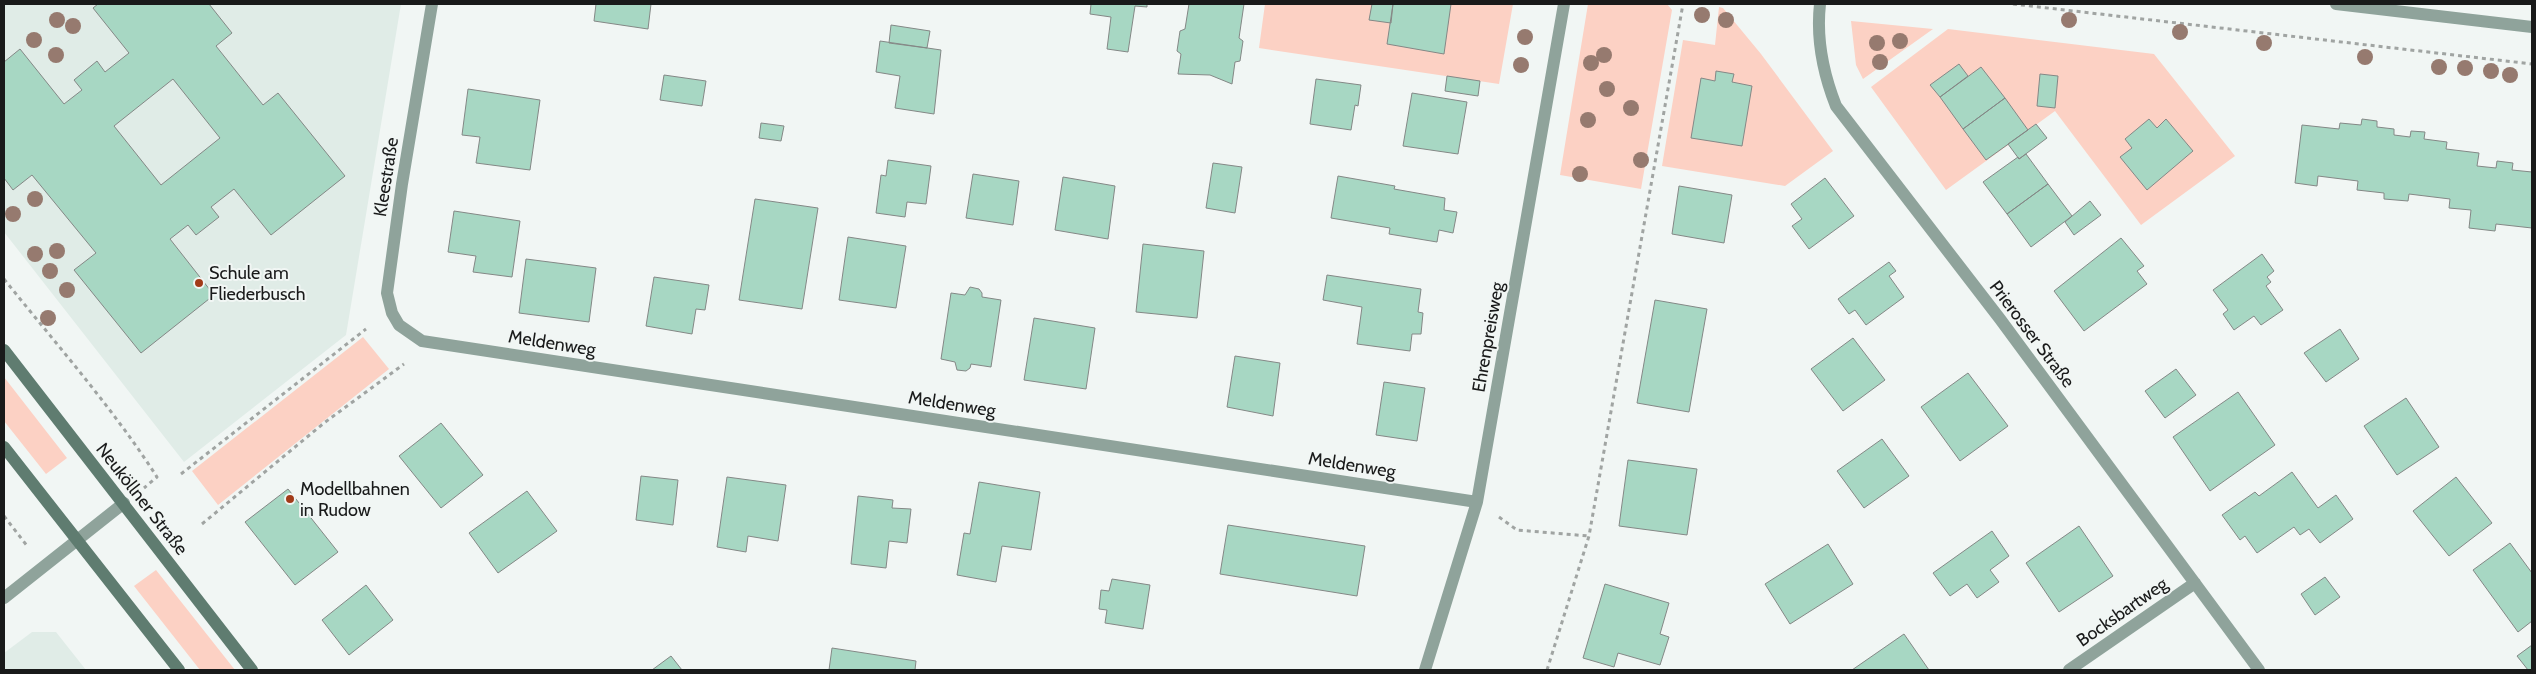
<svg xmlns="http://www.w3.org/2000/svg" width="2536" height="674" viewBox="0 0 2536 674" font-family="Cabin,sans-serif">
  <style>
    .built { fill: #e0ece7 }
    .green { fill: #fcd1c4 }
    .building { fill: #a7d7c3; stroke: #848886; fill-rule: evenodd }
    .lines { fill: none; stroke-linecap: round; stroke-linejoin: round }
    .path { stroke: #a0a4a2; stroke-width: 3; stroke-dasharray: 4 4; stroke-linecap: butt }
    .minor { stroke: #8fa39b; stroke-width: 12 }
    .secondary { stroke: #5f7c70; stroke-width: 12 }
    .tree { fill: #967a6f }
    .poi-dot { fill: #a23b18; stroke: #f1f6f4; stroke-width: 2 }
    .labels { text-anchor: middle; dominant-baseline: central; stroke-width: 4; stroke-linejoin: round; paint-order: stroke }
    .street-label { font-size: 18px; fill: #191a1a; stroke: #f1f6f4 }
    .poi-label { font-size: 18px; fill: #191a1a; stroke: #f1f6f4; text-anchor: start }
  </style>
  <rect width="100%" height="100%" fill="#f1f6f4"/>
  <!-- built -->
  <path class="built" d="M4 4H401L346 335 184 462 4 232Z
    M32 632H56L86 670H4V653Z"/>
  <!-- green -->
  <path class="green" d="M1265 4H1513L1499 84 1259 48Z
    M1588 4H1667L1672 10 1641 189 1560 175Z
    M1719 7 1723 8 1761 54 1833 151 1785 186 1662 166 1683 40 1715 45Z
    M1851 21 1933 29 1863 79 1856 65Z
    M1948 29 2154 54 2235 156 2141 225 2055 111 1946 190 1871 87Z
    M363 337 389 369 218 505 192 471Z
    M4 377 67 458 46 474 4 421Z
    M156 570 235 670H200L134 586Z"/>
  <!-- building -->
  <path class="building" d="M98 4H209L232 33 216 46 263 105 278 93 345 176 271 235 234 189 211 207 219 217 196 235 188 225 170 239 214 295 141 353 74 270 96 253 32 175 13 190 4 178V62L20 49 64 104 82 90 74 80 97 61 105 72 129 53 93 8ZM173 79 220 138 161 185 114 126Z
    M596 4H651L648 29 594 21Z
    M1091 4H1147V7L1135 6 1128 52 1107 49 1111 17 1090 14Z
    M1189 4H1244L1239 38 1243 41 1240 61 1235 62 1232 84 1210 75 1178 74 1181 54 1177 51 1180 31 1185 29Z
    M1372 4H1393L1391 23 1369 20Z
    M1393 4H1451L1444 54 1387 44Z
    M891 25 930 31 927 48 889 43Z
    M880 41 941 50 934 114 895 108 900 76 876 72Z
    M1959 64 1968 76 1940 97 1930 85Z
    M1981 67 2005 98 1963 129 1940 97Z
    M1716 71 1734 74 1732 82 1752 86 1742 146 1691 138 1701 78 1715 81Z
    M2040 74 2058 76 2055 108 2037 106Z
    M664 75 706 81 702 106 660 100Z
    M1447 76 1480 81 1478 96 1445 91Z
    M1316 79 1361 85 1358 106 1355 105 1351 130 1310 124Z
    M468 89 540 100 530 170 476 163 480 137 462 135Z
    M1412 93 1467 102 1458 154 1403 146Z
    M2005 98 2028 130 1986 160 1963 129Z
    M2149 119 2157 128 2166 119 2193 151 2147 190 2120 157 2132 148 2125 139Z
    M2362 119 2377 121V127L2394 129V135L2410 137 2411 131 2425 132 2424 139 2447 142 2446 149 2479 153 2477 166 2496 168 2497 161 2513 163 2512 170 2532 172V228L2496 224 2495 231 2469 228 2471 210 2449 208 2450 199 2409 194 2408 201 2384 199V193L2357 190 2358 181 2318 176 2317 186 2295 183 2302 125 2339 129 2340 123 2361 125Z
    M761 123 784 126 781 141 759 138Z
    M2036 124 2047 138 2019 159 2008 144Z
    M2026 154 2048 184 2007 214 1983 182 2018 157 2019 159Z
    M888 160 931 166 926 204 907 202 905 217 876 213 881 175 886 176Z
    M1213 163 1242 167 1235 213 1206 208Z
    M973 174 1019 181 1013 225 966 218Z
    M1338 176 1395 186 1394 189 1445 198 1444 210 1457 212 1453 233 1439 230 1437 242 1389 234 1390 228 1331 218Z
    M1063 177 1115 186 1108 239 1055 230Z
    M1825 178 1854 216 1809 249 1792 226 1802 219 1791 204Z
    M2048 184 2072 216 2031 247 2007 214Z
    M1679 186 1732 195 1724 243 1672 234Z
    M755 199 818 208 802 309 739 300Z
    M2090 201 2101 215 2074 235 2065 222Z
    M454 211 520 221 512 277 473 272 476 256 448 252Z
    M848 237 906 246 896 308 839 300Z
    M2121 238 2144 266 2137 271 2147 284 2084 331 2054 291Z
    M1143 244 1204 251 1197 318 1136 312Z
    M2262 254 2274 271 2267 277 2271 282 2266 286 2283 310 2261 325 2254 316 2234 330 2223 314 2228 310 2213 290Z
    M526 259 596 268 589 322 519 313Z
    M1889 262 1896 271 1889 276 1904 297 1866 325 1855 310 1849 314 1838 299Z
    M1327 275 1421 289 1418 312 1423 313 1421 334H1412L1410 351 1357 344 1362 307 1323 300Z
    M654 277 709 285 705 310 696 309 692 334 646 326Z
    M970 287 979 289 982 293V297L1001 300 991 367 971 364 970 368 966 371 957 370 955 362 941 359 951 293 965 295Z
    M1655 300 1707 309 1689 412 1637 403Z
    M1034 318 1095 328 1086 389 1024 380Z
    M2340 329 2359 359 2326 382 2304 353Z
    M1853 338 1885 380 1843 411 1811 369Z
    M1235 356 1280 363 1273 416 1227 407Z
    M2176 369 2196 395 2165 418 2145 391Z
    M1968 373 2008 426 1960 461 1921 407Z
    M1384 382 1425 388 1417 441 1376 435Z
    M2238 392 2275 445 2210 491 2173 437Z
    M2406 398 2439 447 2397 475 2364 426Z
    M441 423 483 475 441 508 399 456Z
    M1882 439 1909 476 1864 508 1837 471Z
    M1628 460 1697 469 1687 535 1619 526Z
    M2292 472 2318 508 2336 495 2353 519 2320 543 2309 529 2300 535 2294 527 2257 553 2245 536 2240 540 2222 515 2255 492 2259 496Z
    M641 476 678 480 673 525 636 520Z
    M727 477 786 485 778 541 748 536 746 552 717 547Z
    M2456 477 2492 523 2449 556 2413 511Z
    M979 482 1040 492 1031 550 1002 546 996 582 957 575 964 533 970 534Z
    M288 489 338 552 295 585 245 522Z
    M527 491 557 531 498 573 469 533Z
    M858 496 893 500 892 508 911 509 907 543 889 541 886 568 851 564Z
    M1228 525 1365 546 1357 596 1220 574Z
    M2079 526 2113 576 2059 612 2026 563Z
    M1992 531 2009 556 1990 570 1999 582 1977 598 1967 584 1950 596 1933 573Z
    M2510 543 2532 573V621L2518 632 2473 570Z
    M1828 544 1853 584 1790 624 1765 584Z
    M2325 577 2340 597 2315 615 2301 594Z
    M1112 579 1150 585 1143 629 1105 623 1107 610 1099 609 1101 590 1109 591Z
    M1605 584 1669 603 1660 634 1669 637 1660 665 1618 653 1614 667 1583 658Z
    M366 585 393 620 349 655 322 620Z
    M1904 634 1929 670H1852Z
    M2532 645V670H2528L2517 656Z
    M832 648 916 661 915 670H829Z
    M671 656 682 670H652Z"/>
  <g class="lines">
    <!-- path -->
    <path class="path" d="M2013 4 2532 64
      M4 279C56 344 112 407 157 477L144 488
      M181 474 366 329
      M4 516 28 547
      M1499 517 1517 530 1589 536
      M202 524 324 423 404 364
      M1547 670 1589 536 1683 4"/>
    <!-- minor -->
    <path class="minor" d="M432 4 402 184 387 293 392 313 399 325 422 341 1477 502
      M1820 4C1816 40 1823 73 1836 106L2000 319 2259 670
      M2336 4 2532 27
      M4 598 124 503
      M1425 670 1477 502 1564 4
      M2069 670 2195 583"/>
    <!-- secondary -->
    <path class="secondary" d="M4 350 252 670
      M4 447 179 670"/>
  </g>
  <!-- trees -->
  <g class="tree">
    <circle cx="1702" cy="15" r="8"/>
    <circle cx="57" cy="20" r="8"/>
    <circle cx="1726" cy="20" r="8"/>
    <circle cx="2069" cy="20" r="8"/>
    <circle cx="73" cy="26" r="8"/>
    <circle cx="2180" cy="32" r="8"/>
    <circle cx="1525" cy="37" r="8"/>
    <circle cx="34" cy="40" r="8"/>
    <circle cx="1900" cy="41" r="8"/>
    <circle cx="1877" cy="43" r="8"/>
    <circle cx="2264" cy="43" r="8"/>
    <circle cx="56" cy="55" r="8"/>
    <circle cx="1604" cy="55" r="8"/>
    <circle cx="2365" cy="57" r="8"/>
    <circle cx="1880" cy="62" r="8"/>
    <circle cx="1591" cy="63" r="8"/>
    <circle cx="1521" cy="65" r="8"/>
    <circle cx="2439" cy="67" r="8"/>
    <circle cx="2465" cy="68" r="8"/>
    <circle cx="2491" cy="71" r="8"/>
    <circle cx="2510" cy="75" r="8"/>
    <circle cx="1607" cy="89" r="8"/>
    <circle cx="1631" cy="108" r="8"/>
    <circle cx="1588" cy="120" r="8"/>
    <circle cx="1641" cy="160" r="8"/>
    <circle cx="1580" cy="174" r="8"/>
    <circle cx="35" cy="199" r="8"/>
    <circle cx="13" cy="214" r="8"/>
    <circle cx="57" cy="251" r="8"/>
    <circle cx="35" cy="254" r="8"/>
    <circle cx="50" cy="271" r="8"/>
    <circle cx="67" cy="290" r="8"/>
    <circle cx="48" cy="318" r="8"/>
  </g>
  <!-- markers -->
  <g class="poi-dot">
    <circle cx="199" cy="283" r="5"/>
    <circle cx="290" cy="499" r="5"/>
  </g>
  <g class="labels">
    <!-- street labels -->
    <g class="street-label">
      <text transform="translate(386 177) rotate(-81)">Kleestraße</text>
      <text transform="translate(2032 334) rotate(53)">Prierosser Straße</text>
      <text transform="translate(1488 337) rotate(-80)">Ehrenpreisweg</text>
      <text transform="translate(552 343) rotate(9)">Meldenweg</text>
      <text transform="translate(952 404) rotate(9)">Meldenweg</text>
      <text transform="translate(1352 465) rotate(9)">Meldenweg</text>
      <text transform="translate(142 499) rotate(52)">Neuköllner Straße</text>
      <text transform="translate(2122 612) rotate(-35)">Bocksbartweg</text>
    </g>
    <!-- poi labels -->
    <g class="poi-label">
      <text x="209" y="273">Schule am<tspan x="209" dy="21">Fliederbusch</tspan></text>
      <text x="300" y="489">Modellbahnen<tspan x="300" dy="21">in Rudow</tspan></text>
    </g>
  </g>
  <!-- border -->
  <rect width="2536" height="674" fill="none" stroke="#191a1a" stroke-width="10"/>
</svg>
